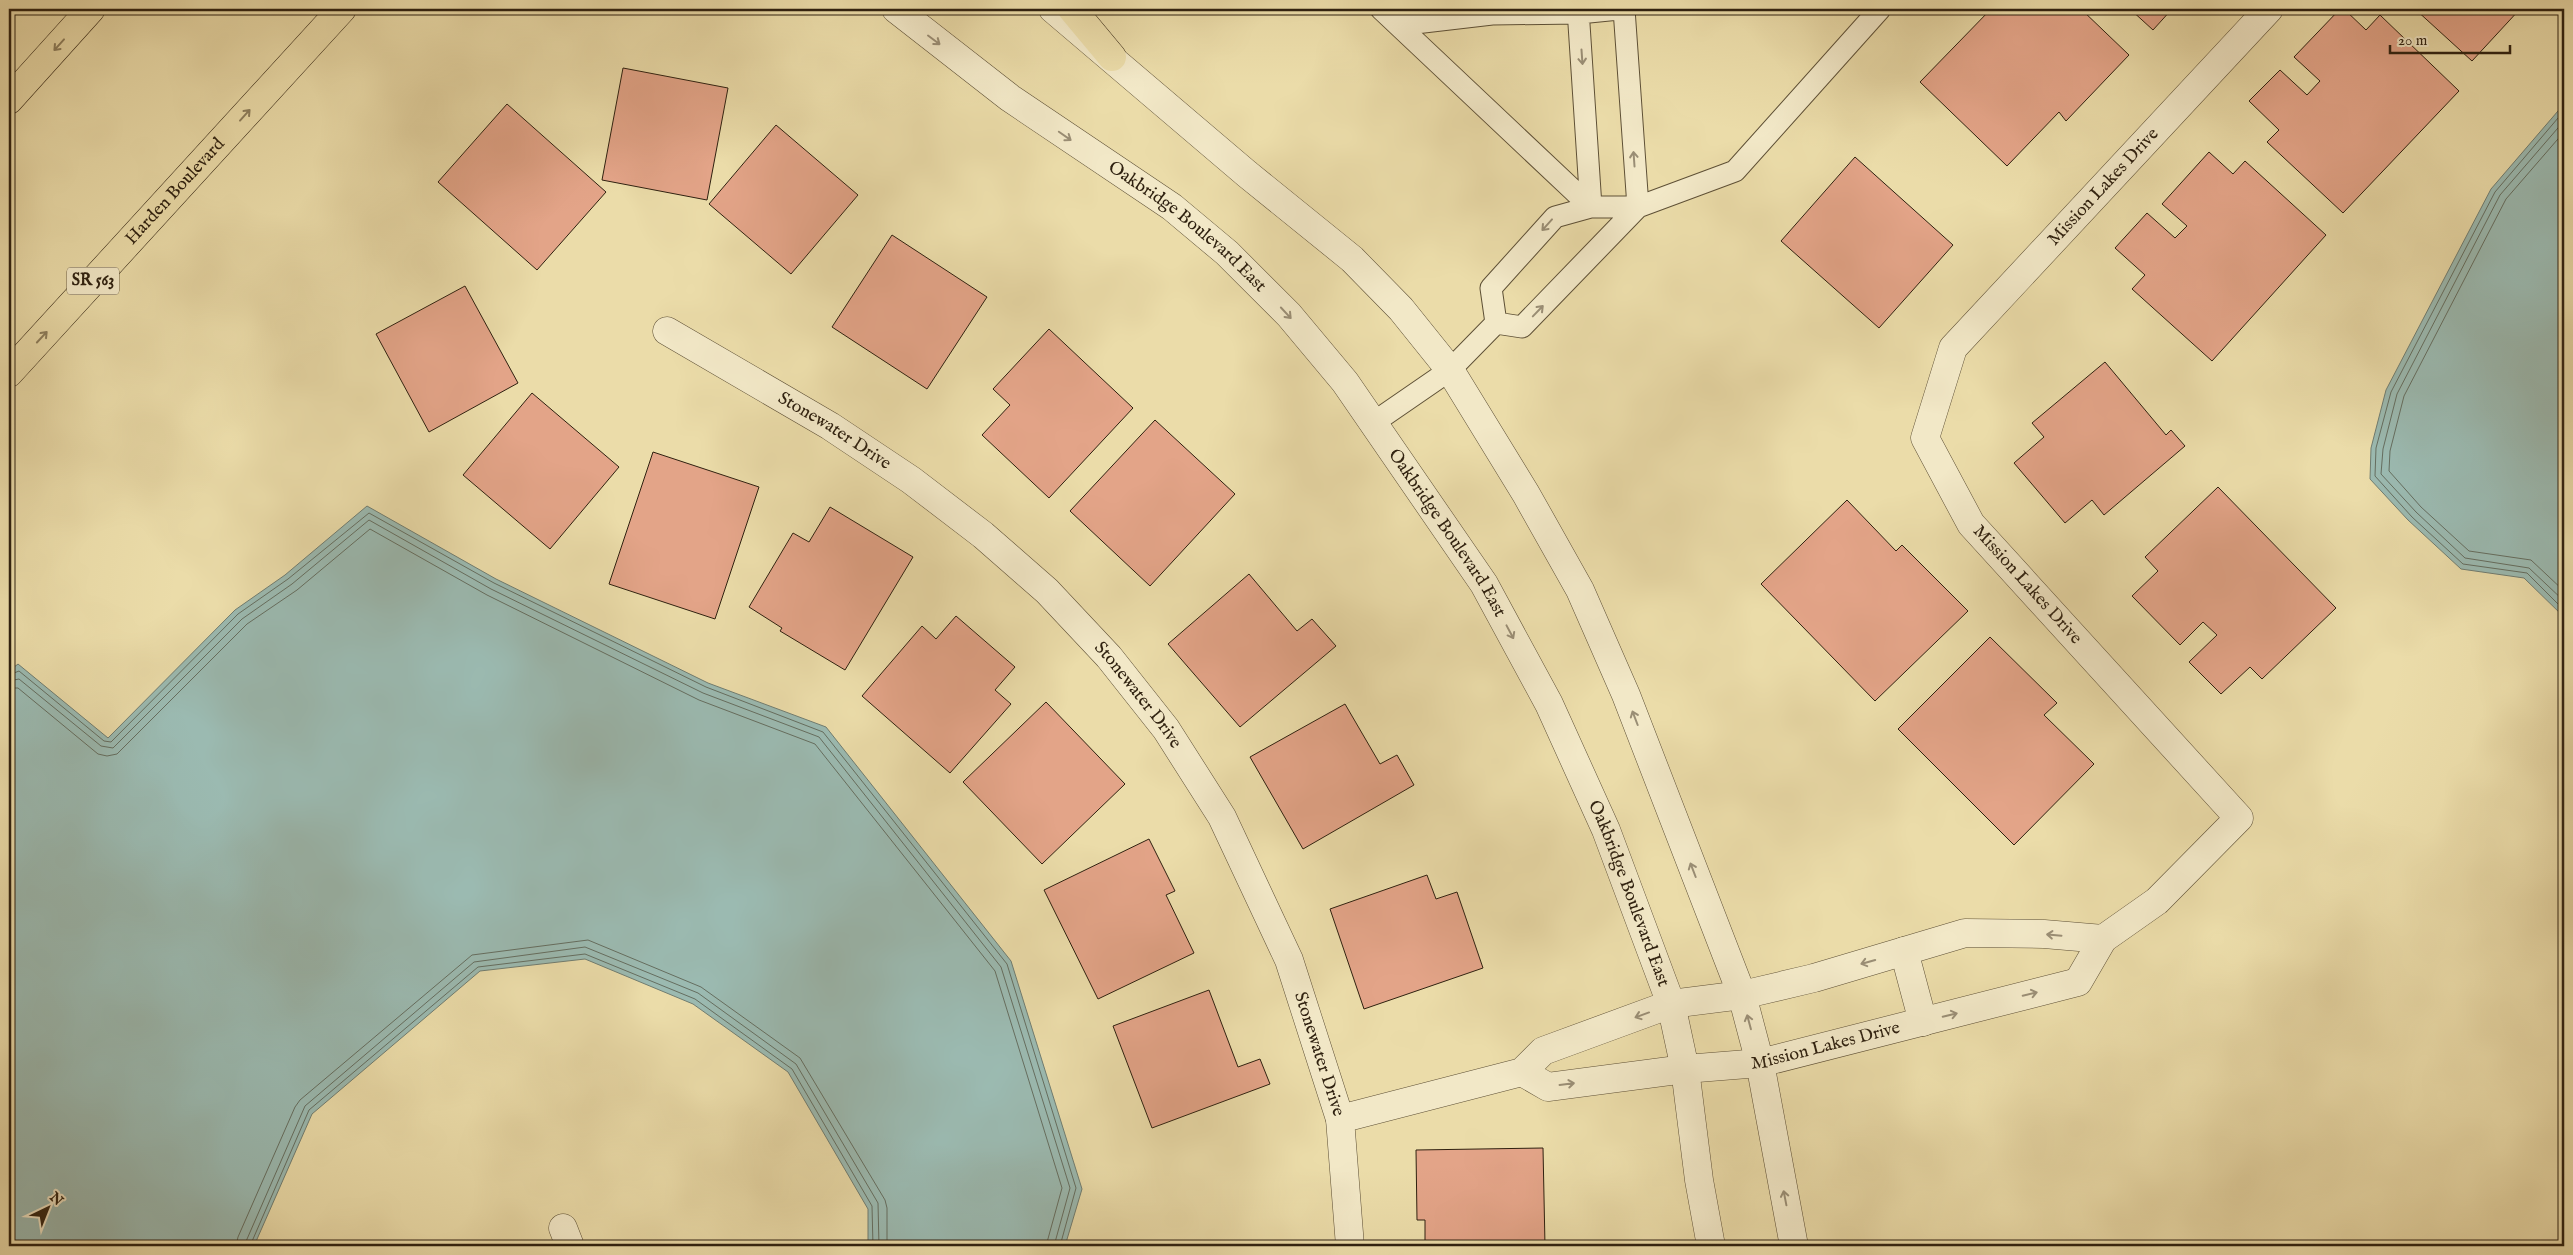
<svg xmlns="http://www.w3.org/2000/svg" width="2573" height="1255" viewBox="0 0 2573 1255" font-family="'IM FELL English',serif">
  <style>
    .water { fill: #9bbab1; stroke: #707d71 }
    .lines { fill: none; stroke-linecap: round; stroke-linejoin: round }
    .shore { stroke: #656e60; stroke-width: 1 }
    .building { fill: #e3a488; stroke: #2f2110 }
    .lane-casing { stroke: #5e5036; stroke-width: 23 }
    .street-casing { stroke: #5e5036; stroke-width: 29 }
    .primary-casing { stroke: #2f2110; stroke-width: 29 }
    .lane { stroke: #f2e8c7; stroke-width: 21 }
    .street { stroke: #f2e8c7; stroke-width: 28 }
    .primary { stroke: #ebdca9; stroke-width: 28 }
    .oneway { stroke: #9a8e75 }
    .oneway2 { stroke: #8d7e5c }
    .labels { text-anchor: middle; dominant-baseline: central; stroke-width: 5; stroke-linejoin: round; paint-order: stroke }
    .shield { fill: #f2e8c7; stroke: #6a5d47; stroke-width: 1 }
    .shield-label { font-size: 16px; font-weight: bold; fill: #2f2110 }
    .street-label { font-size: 18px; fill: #2f2110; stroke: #f2e8c7 }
  </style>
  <rect width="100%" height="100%" fill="#ebdca9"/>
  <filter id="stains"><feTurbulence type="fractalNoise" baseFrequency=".004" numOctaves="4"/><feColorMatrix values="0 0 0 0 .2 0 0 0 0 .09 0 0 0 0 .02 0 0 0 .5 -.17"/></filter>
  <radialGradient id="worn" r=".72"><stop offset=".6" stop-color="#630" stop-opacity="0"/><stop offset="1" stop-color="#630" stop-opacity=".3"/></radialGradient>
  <!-- water -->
  <path class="water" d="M2564 104V617L2524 578 2461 569 2408 520 2370 479 2371 448 2386 390 2491 189Z
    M367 506 496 579 708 683 826 727 1011 961 1082 1189 1065 1246H868V1209L788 1072 693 1004 585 959 480 971 312 1114 254 1246H9V671L18 664 108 738 235 610 285 575Z"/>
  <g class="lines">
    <!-- shore -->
    <path class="shore" d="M2564 111 2495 192 2391 392 2376 448 2375 476 2412 517 2463 564 2527 573 2564 610
      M2564 121 2500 195 2397 394 2383 449 2381 474 2416 512 2465 558 2529 568 2564 601
      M2564 132 2506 199 2404 396 2390 451 2389 471 2421 507 2469 551 2531 560 2564 591
      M9 675 19 671 104 741 111 742 238 614 288 579 369 513 494 583 706 687 823 732 1007 964 1076 1188 1060 1246
      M9 681 19 679 101 746 113 748 242 619 292 584 369 520 491 589 703 693 819 737 1001 967 1070 1188 1054 1246
      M9 688H18L98 754 107 756 117 754 247 624 297 590 370 529 487 595 699 700 815 744 995 971 1062 1188 1046 1246
      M236 1246 238 1237 295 1107 300 1100 472 955 588 940 701 987 800 1058 885 1200 887 1208V1246
      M244 1246 305 1106 474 962 585 947 698 993 796 1064 878 1203 879 1246
      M250 1246 309 1110 478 967 585 954 695 999 792 1069 872 1206 873 1246"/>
  </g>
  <!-- building -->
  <path class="building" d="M1991 9H2081L2129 55 2066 121 2059 112 2007 166 1920 82Z
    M2130 9H2172L2153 30Z
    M2340 9H2344L2366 30 2380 15 2459 91 2343 213 2267 142 2279 130 2249 101 2280 70 2307 95 2320 81 2294 57Z
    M2415 9H2520L2472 61Z
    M623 68 728 88 707 200 602 180Z
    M507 104 606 192 537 270 438 182Z
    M776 125 858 195 791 274 709 204Z
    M2209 152 2233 174 2245 161 2326 235 2212 361 2132 289 2145 275 2115 248 2147 213 2175 238 2187 226 2162 204Z
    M1855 157 1953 245 1879 328 1781 241Z
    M892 235 987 297 927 389 832 327Z
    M465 286 518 383 429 432 376 334Z
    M1049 329 1133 408 1049 498 982 435 1010 405 993 389Z
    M2105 362 2166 435 2171 430 2185 446 2104 515 2092 500 2065 523 2014 463 2044 437 2032 423Z
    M532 393 619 467 550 549 463 475Z
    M1155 420 1235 494 1150 586 1070 511Z
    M653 452 759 487 715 619 609 584Z
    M2218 487 2336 608 2262 679 2250 667 2221 694 2189 662 2217 635 2203 622 2180 645 2132 596 2158 571 2145 557Z
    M1847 500 1896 551 1902 545 1968 611 1875 701 1761 584Z
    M830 507 913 557 845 670 780 631 782 628 749 607 793 533 809 542Z
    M1249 574 1297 631 1312 619 1336 646 1240 727 1168 644Z
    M956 616 1015 667 995 690 1011 704 950 773 862 696 922 626 936 639Z
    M1990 637 2057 703 2044 715 2094 764 2014 845 1898 729Z
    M1046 702 1125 784 1042 864 963 782Z
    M1345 704 1380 764 1397 755 1414 785 1303 849 1250 757Z
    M1149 839 1175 891 1166 895 1194 953 1098 999 1044 890Z
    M1427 875 1436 899 1457 892 1483 968 1364 1009 1330 909Z
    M1209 990 1238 1067 1260 1059 1270 1084 1152 1128 1113 1026Z
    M1543 1148 1545 1246H1425V1220H1417L1416 1150Z"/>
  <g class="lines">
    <!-- lane casing -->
    <g class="lane-casing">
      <path id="lane" d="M1381 9 1591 207
        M1578 9 1591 207
        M1398 25 1492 14 1579 13 1619 9
        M1496 323 1491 288 1555 217 1591 207H1638L1735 171 1880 9
        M1496 323 1522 327 1638 207 1624 9
        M1373 423 1450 370 1496 323"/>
    </g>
    <!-- street casing -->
    <g class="street-casing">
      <g id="street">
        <path id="s1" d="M896 9 1010 98 1172 207 1227 253 1289 315 1345 382 1484 584 1549 704 1606 830 1671 1004 1685 1069 1699 1180 1711 1246"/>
        <path d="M1053 9 1247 174 1352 259 1401 309 1450 370 1526 494 1580 590 1626 695 1742 995 1760 1063 1794 1246"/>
        <path id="s2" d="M667 331 830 426 911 480 983 535 1047 591 1109 657 1166 729 1222 817 1289 960 1340 1119 1350 1246"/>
        <path d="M1904 951 1923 1022"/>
        <path id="s3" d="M1522 1072 1548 1087 1685 1069 1760 1063 2078 982 2103 939 2157 901 2239 818 1971 524 1925 438 1953 348 2269 9"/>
        <path d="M1340 1119 1522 1072 1543 1051 1671 1004 1742 995 1814 978 1965 933 2044 934 2103 939"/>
        <path d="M563 1228 570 1246"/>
      </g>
    </g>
    <!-- primary casing -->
    <g class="primary-casing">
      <g id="primary">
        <path d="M1072 9 1112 57"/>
        <path d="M9 100 91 9"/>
        <path id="s4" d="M9 373 342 9"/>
      </g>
    </g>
    <!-- lane -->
    <use href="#lane" class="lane"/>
    <!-- street -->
    <use href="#street" class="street"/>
    <!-- primary -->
    <use href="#primary" class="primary"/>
  </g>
  <!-- one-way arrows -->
  <defs><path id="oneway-shaft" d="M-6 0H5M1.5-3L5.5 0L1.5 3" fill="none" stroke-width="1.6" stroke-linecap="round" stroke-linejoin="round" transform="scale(1.25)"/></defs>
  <g class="oneway">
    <use href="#oneway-shaft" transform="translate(934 40) rotate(37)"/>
    <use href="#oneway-shaft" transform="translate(1582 57) rotate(86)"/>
    <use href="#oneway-shaft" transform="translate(1065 136) rotate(35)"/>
    <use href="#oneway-shaft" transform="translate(1634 159) rotate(-94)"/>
    <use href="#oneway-shaft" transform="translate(1547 225) rotate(132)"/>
    <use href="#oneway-shaft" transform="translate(1538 311) rotate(-46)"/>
    <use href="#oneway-shaft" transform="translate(1286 313) rotate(47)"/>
    <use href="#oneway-shaft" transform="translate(1510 632) rotate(62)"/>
    <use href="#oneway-shaft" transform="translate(1635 718) rotate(-111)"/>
    <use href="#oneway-shaft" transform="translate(1693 870) rotate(-111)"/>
    <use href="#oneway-shaft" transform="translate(2054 935) rotate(-175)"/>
    <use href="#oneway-shaft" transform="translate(1868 962) rotate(164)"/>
    <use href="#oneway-shaft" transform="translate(2030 994) rotate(-14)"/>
    <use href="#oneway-shaft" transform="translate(1642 1015) rotate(160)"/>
    <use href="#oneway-shaft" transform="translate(1950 1015) rotate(-14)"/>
    <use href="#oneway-shaft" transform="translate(1749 1022) rotate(-105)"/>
    <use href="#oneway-shaft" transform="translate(1567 1084) rotate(-7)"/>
    <use href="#oneway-shaft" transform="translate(1785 1198) rotate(-101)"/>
  </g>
  <g class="oneway2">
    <use href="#oneway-shaft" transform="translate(59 45) rotate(132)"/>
    <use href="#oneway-shaft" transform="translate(245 115) rotate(-48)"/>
    <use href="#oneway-shaft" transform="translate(42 337) rotate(-47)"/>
  </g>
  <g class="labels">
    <!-- shield labels -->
    <rect class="shield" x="67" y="267.5" width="52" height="27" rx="4"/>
    <g class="shield-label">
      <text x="93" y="281">SR 563</text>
    </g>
    <!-- street labels -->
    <g class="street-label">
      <text stroke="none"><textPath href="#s3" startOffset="1614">Mission Lakes Drive</textPath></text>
      <text stroke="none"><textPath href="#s4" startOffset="246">Harden Boulevard</textPath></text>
      <text stroke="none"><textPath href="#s1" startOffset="364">Oakbridge Boulevard East</textPath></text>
      <text stroke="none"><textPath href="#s2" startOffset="195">Stonewater Drive</textPath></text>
      <text stroke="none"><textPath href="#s1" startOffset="769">Oakbridge Boulevard East</textPath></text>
      <text transform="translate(2027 585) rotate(48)">Mission Lakes Drive</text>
      <text stroke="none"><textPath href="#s2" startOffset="600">Stonewater Drive</textPath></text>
      <text stroke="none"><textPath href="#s1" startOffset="1174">Oakbridge Boulevard East</textPath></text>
      <text stroke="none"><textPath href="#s3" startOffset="311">Mission Lakes Drive</textPath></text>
      <text stroke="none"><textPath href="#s2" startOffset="1005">Stonewater Drive</textPath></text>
    </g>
  </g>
  <!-- margin -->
  <rect width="2573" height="1255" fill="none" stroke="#ebdca9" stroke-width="30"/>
  <rect x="10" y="10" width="2553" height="1235" fill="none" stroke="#2f2110" stroke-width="2.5"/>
  <rect x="15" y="15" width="2543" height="1225" fill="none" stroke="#2f2110"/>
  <!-- north arrow -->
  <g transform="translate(48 1208) rotate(43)" stroke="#f2e8c7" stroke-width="4" paint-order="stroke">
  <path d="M0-4L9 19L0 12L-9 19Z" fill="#2f2110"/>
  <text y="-8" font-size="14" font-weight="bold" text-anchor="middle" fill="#2f2110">N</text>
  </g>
  <!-- scale -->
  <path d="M2390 45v8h120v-8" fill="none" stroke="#2f2110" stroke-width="2.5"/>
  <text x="2398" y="45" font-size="15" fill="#2f2110" stroke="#f2e8c7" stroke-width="4" paint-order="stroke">20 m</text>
  <rect width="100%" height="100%" filter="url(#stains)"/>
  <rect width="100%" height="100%" fill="url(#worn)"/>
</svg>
